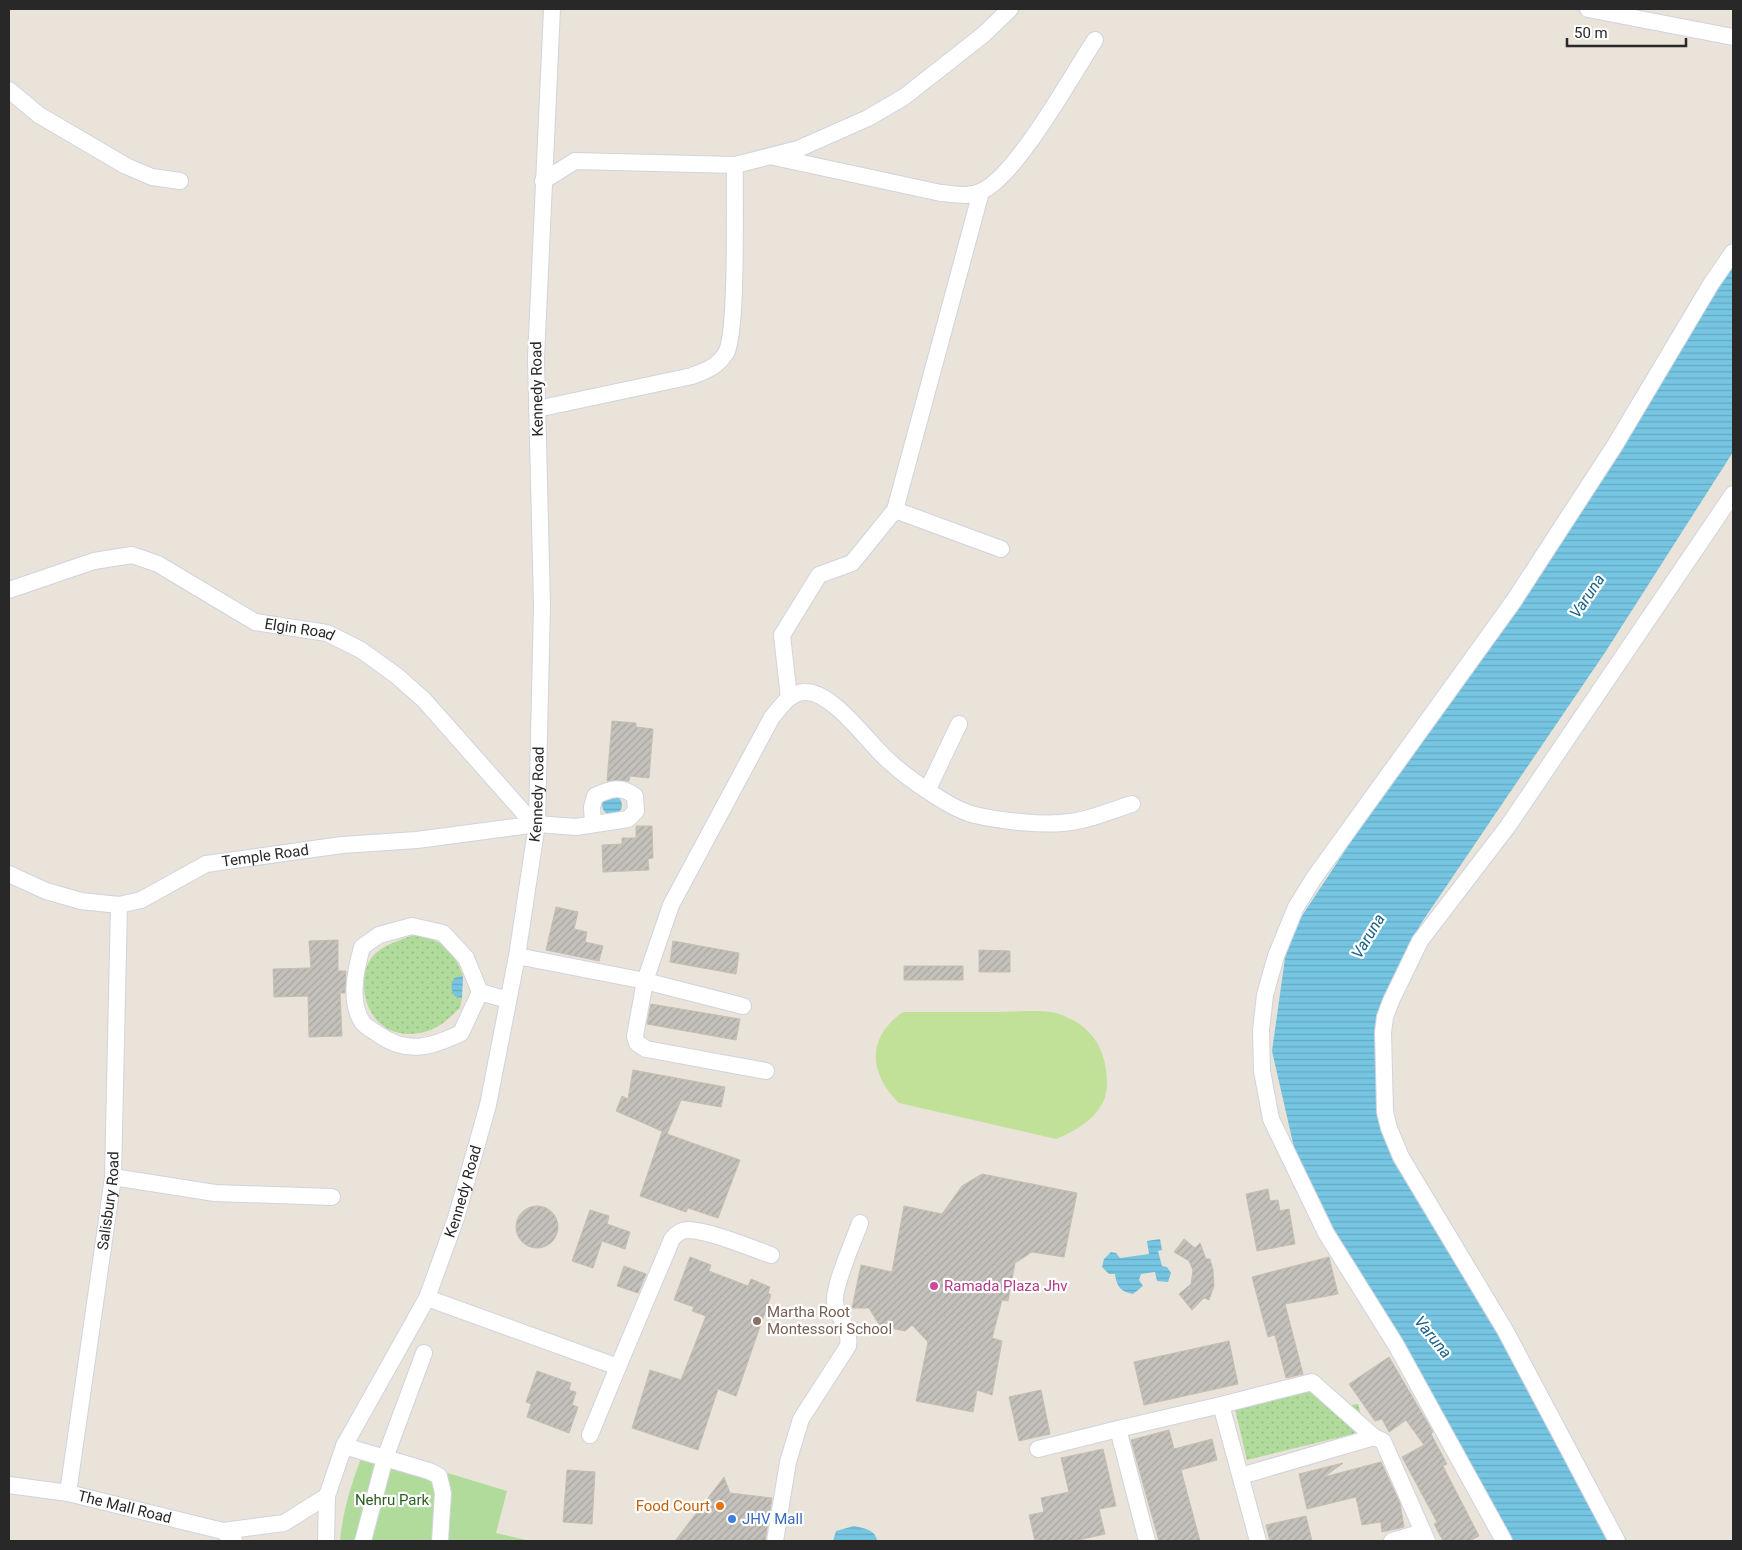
<svg xmlns="http://www.w3.org/2000/svg" width="1742" height="1550" viewBox="0 0 1742 1550" font-family="Roboto,sans-serif">
  <style>
    .grass { fill: url(#grass-dots) }
    .park { fill: #b1db9b }
    .pitch { fill: #c2e198 }
    .water { fill: url(#water-rules) }
    .building { fill: url(#building-hatch); stroke: #c4beb4 }
    .lines { fill: none; stroke-linecap: round; stroke-linejoin: round }
    .minor-casing { stroke: #d0d3df; stroke-width: 18 }
    .minor { stroke: #fff; stroke-width: 16 }
    .hotel-dot { fill: #d1479c; stroke: #fff; stroke-width: 2 }
    .education-dot { fill: #8d6e63; stroke: #fff; stroke-width: 2 }
    .food-dot { fill: #e8710a; stroke: #fff; stroke-width: 2 }
    .shop-dot { fill: #3f7fe0; stroke: #fff; stroke-width: 2 }
    .labels { text-anchor: middle; dominant-baseline: central; stroke-width: 4.5; stroke-linejoin: round; paint-order: stroke }
    .street-label { font-size: 15px; fill: #282828; stroke: #fff }
    .hotel-label { font-size: 15px; fill: #b23c85; stroke: #fff; text-anchor: start }
    .education-label { font-size: 15px; fill: #785e54; stroke: #fff; text-anchor: start }
    .park-label { font-size: 15px; fill: #2c5d20; stroke: #fff }
    .food-label { font-size: 15px; fill: #c56008; stroke: #fff; text-anchor: end }
    .shop-label { font-size: 15px; fill: #366cbe; stroke: #fff; text-anchor: start }
    .water-label { font-size: 16px; font-style: italic; fill: #19628a; stroke: #fff }
  </style>
  <defs>
    <pattern id="grass-dots" width="8" height="8" patternUnits="userSpaceOnUse" patternTransform="scale(1.25)"><rect width="8" height="8" fill="#b1db9b"/><path d="M2 2h.1M6 6h.1" fill="none" stroke="#98bc86" stroke-width="1.8" stroke-linecap="round"/></pattern>
    <pattern id="water-rules" width="6" height="5" patternUnits="userSpaceOnUse" patternTransform="scale(1.25)"><rect width="6" height="5" fill="#76c5e2"/><path d="M0 2.5h6" fill="none" stroke="#66a9c2"/></pattern>
    <pattern id="building-hatch" width="6" height="6" patternUnits="userSpaceOnUse" patternTransform="scale(1.25)"><rect width="6" height="6" fill="#c4c0ba"/><path d="M-1 1l2-2M0 6l6-6M5 7l2-2" fill="none" stroke="#a8a5a0"/></pattern>
  </defs>
  <rect width="100%" height="100%" fill="#e9e3da"/>
  <!-- grass -->
  <path class="grass" d="M413 935C443 940 453 948 463 976L454 979V996L462 998 460 1008C452 1015 443 1025 433 1029 401 1042 372 1029 365 996 362 982 364 967 373 956 382 945 401 940 413 935Z
    M1320 1388 1343 1406 1358 1404 1365 1431 1247 1460 1235 1409Z"/>
  <!-- park -->
  <path class="park" d="M365 1448 507 1491 496 1533 530 1541H340C343 1508 353 1479 365 1448Z"/>
  <!-- pitch -->
  <path class="pitch" d="M903 1012C932 1012 962 1012 991 1012 1007 1012 1042 1009 1056 1013 1091 1024 1107 1048 1107 1084 1107 1113 1080 1129 1056 1139L899 1103C868 1073 867 1037 903 1012Z"/>
  <!-- water -->
  <path class="water" d="M1733 263V452L1606 651 1420 925 1377 1059 1384 1138 1499 1311 1627 1541H1513L1315 1222 1293 1143 1272 1051 1288 937Z
    M602 805a10 10 0 1 1 20 0a10 10 0 1 1-20 0Z
    M463 976 462 998 454 996 451 987 454 978Z
    M1160 1239 1162 1250 1158 1251 1162 1266 1167 1267 1171 1273 1168 1282 1157 1281 1155 1272 1141 1274 1139 1280 1143 1286 1133 1294C1120 1291 1117 1287 1115 1274H1109L1102 1267 1104 1259 1111 1252 1116 1253 1120 1258 1149 1254 1147 1241Z
    M854 1526C864 1528 876 1530 877 1541H833L836 1531Z"/>
  <!-- building -->
  <path class="building" d="M612 721 636 723V727L653 729 649 778 630 776 629 781H607Z
    M636 826H652L653 858 648 859 649 870 603 872 602 845 622 844V838H636Z
    M556 907 578 912 574 929 587 932 585 942 603 946 599 961 546 950Z
    M338 940V971H346L345 993H340L342 1036 309 1037 308 996 274 997 273 969 311 968 309 941Z
    M673 941 739 953 736 974 670 962Z
    M979 950 1010 951V972H979Z
    M904 966H963V980H904Z
    M651 1004 740 1019 736 1040 647 1024Z
    M633 1070 725 1087 721 1107 681 1100 667 1134 740 1160 718 1218 688 1208 686 1212 640 1196 662 1132 666 1133 616 1111 622 1096 628 1099Z
    M982 1174 1077 1193 1064 1257 1032 1252 1015 1263 1008 1301 1002 1300 992 1338 1002 1341 992 1395 977 1390 973 1412 916 1401 928 1342 912 1325 905 1331 880 1326 869 1308H852L861 1265 892 1272 904 1206 942 1214 962 1186Z
    M1268 1189 1270 1201 1278 1200 1280 1211 1289 1209 1295 1244 1257 1251 1246 1194Z
    M516 1227a21 21 0 1 1 42 0a21 21 0 1 1-42 0Z
    M590 1210 609 1216 607 1224 630 1232 625 1249 602 1241 593 1268 572 1261Z
    M1184 1239 1195 1248 1200 1243 1206 1259H1210L1213 1270 1214 1286 1209 1300 1204 1298 1192 1310 1179 1294 1191 1284 1193 1270 1189 1261 1174 1252Z
    M690 1257 711 1265 709 1271 748 1286 751 1279 770 1287 768 1293 771 1295 736 1396 718 1389 698 1450 632 1428 650 1370 681 1380 706 1316 692 1311 694 1307 674 1300Z
    M1329 1257 1338 1294 1285 1304 1303 1374 1286 1378 1275 1335 1268 1337 1252 1277Z
    M624 1266 646 1274 638 1293 617 1286Z
    M1229 1341 1238 1384 1144 1405 1134 1362Z
    M1389 1357 1433 1432 1431 1434 1447 1464 1443 1466 1479 1536 1469 1541H1443L1434 1524 1437 1522 1402 1457 1424 1445 1406 1420 1389 1432 1382 1419 1375 1421 1349 1384Z
    M537 1371 571 1383 569 1390 576 1392 572 1405 578 1407 569 1433 527 1417 531 1404 526 1402Z
    M1041 1390 1050 1434 1019 1441 1009 1397Z
    M1169 1430 1174 1449 1212 1439 1217 1460 1181 1470 1200 1541H1159L1142 1480 1131 1440Z
    M1103 1449 1116 1506 1099 1509 1105 1534 1074 1541H1035L1029 1515 1044 1512 1041 1498 1069 1492 1061 1458Z
    M1381 1462 1400 1503 1404 1527 1382 1532 1381 1522 1362 1525 1356 1497 1307 1509 1299 1474 1343 1463 1324 1477Z
    M567 1470 595 1472 592 1524 563 1522Z
    M724 1477 730 1493 772 1498 765 1541H675Z
    M1306 1516 1312 1541H1270L1266 1525Z"/>
  <g class="lines">
    <!-- minor casing -->
    <g class="minor-casing">
      <g id="minor">
        <path d="M1588 9 1733 37"/>
        <path d="M9 90 39 115 126 166 152 177 180 181"/>
        <path d="M774 157 941 193C955 194 969 198 982 191 1017 175 1072 75 1095 40"/>
        <path d="M543 181 575 161 735 165 798 149 868 118 904 97 983 35 1010 9"/>
        <path d="M537 409 692 376C707 370 717 367 726 353 738 332 734 197 735 165"/>
        <path d="M895 510 1001 549"/>
        <path id="s1" d="M9 590 94 561 132 555 158 564 255 622 327 633 361 650 397 676 424 700 524 813 537 824"/>
        <path d="M789 698 782 635 819 575 852 563 895 510 981 192"/>
        <path d="M928 789 959 724"/>
        <path id="s2" d="M9 874 46 891 81 901 119 905 141 900 206 864 342 845 417 840 537 824 576 827 628 819 636 811 635 796C621 785 610 789 595 796L592 807 593 824"/>
        <path d="M517 956 645 981 743 1006"/>
        <path d="M480 992 461 1033C432 1047 407 1055 378 1034 374 1031 366 1027 363 1023 348 1002 356 969 362 947L379 935 412 926 443 933 466 958 480 992 508 1000"/>
        <path d="M766 1071 646 1049 637 1043 635 1036 645 981 671 905 772 717C781 707 789 693 804 692 833 690 870 746 891 763 909 779 952 810 975 815 1000 821 1045 826 1070 822 1090 820 1112 810 1132 804"/>
        <path d="M113 1177 215 1193 332 1197"/>
        <path d="M427 1298 618 1367 590 1435"/>
        <path d="M618 1367 672 1239C676 1234 681 1230 688 1230 711 1231 748 1247 771 1255"/>
        <path d="M1221 1405 1312 1382 1374 1437"/>
        <path d="M1118 1429 1221 1405 1258 1541"/>
        <path d="M344 1446 429 1471 439 1476 443 1493 440 1541"/>
        <path d="M1038 1449 1118 1429 1147 1541"/>
        <path d="M1241 1476 1374 1437 1383 1441 1427 1541"/>
        <path id="s3" d="M9 1485 68 1493 223 1531 234 1541"/>
        <path id="s4" d="M68 1493 113 1177 119 905"/>
        <path d="M223 1531 284 1523 327 1496"/>
        <path id="s5" d="M326 1541 327 1496 344 1446 427 1298 456 1218 488 1105 517 956 537 824 542 605 536 358 552 9"/>
        <path d="M363 1541 385 1458 424 1353"/>
        <path d="M775 1541 788 1462 801 1419 848 1346C851 1328 838 1319 835 1302 833 1287 854 1240 860 1223"/>
        <path d="M1392 1541 1423 1532"/>
        <path d="M1504 1541 1396 1345 1326 1233 1271 1119 1262 1071 1261 1030 1265 995 1276 956 1296 907 1314 878 1513 602 1615 445 1711 284 1733 252"/>
        <path d="M1617 1541 1505 1330 1401 1157 1389 1128 1385 1112 1383 1032 1385 1017 1391 1001 1420 941 1508 826 1733 494"/>
      </g>
    </g>
    <!-- minor -->
    <use href="#minor" class="minor"/>
  </g>
  <!-- markers -->
  <circle class="hotel-dot" cx="934" cy="1286" r="5"/>
  <circle class="education-dot" cx="757" cy="1321" r="5"/>
  <circle class="food-dot" cx="720" cy="1506" r="5"/>
  <circle class="shop-dot" cx="732" cy="1519" r="5"/>
  <g class="labels">
    <!-- street labels -->
    <g class="street-label">
      <text transform="translate(537 389) rotate(-91)">Kennedy Road</text>
      <text stroke="none"><textPath href="#s1" startOffset="314">Elgin Road</textPath></text>
      <text stroke="none"><textPath href="#s5" startOffset="785">Kennedy Road</textPath></text>
      <text stroke="none"><textPath href="#s2" startOffset="272">Temple Road</textPath></text>
      <text stroke="none"><textPath href="#s5" startOffset="380">Kennedy Road</textPath></text>
      <text stroke="none"><textPath href="#s4" startOffset="295">Salisbury Road</textPath></text>
      <text stroke="none"><textPath href="#s3" startOffset="118">The Mall Road</textPath></text>
    </g>
    <!-- hotel labels -->
    <g class="hotel-label">
      <text x="944" y="1286">Ramada Plaza Jhv</text>
    </g>
    <!-- education labels -->
    <g class="education-label">
      <text x="767" y="1312">Martha Root<tspan x="767" dy="17">Montessori School</tspan></text>
    </g>
    <!-- park labels -->
    <g class="park-label">
      <text x="392" y="1500">Nehru Park</text>
    </g>
    <!-- food labels -->
    <g class="food-label">
      <text x="710" y="1506">Food Court</text>
    </g>
    <!-- shop labels -->
    <g class="shop-label">
      <text x="742" y="1519">JHV Mall</text>
    </g>
    <!-- water labels -->
    <g class="water-label">
      <text transform="translate(1587 596) rotate(-56)">Varuna</text>
      <text transform="translate(1368 936) rotate(-59)">Varuna</text>
      <text transform="translate(1433 1337) rotate(51)">Varuna</text>
    </g>
  </g>
  <!-- border -->
  <rect width="1742" height="1550" fill="none" stroke="#282828" stroke-width="20"/>
  <!-- scale -->
  <path d="M1567 38v8h119v-8" fill="none" stroke="#282828" stroke-width="2.5"/>
  <text x="1574" y="38" font-size="15" fill="#282828" stroke="#ffffff" stroke-width="4" paint-order="stroke">50 m</text>
</svg>
